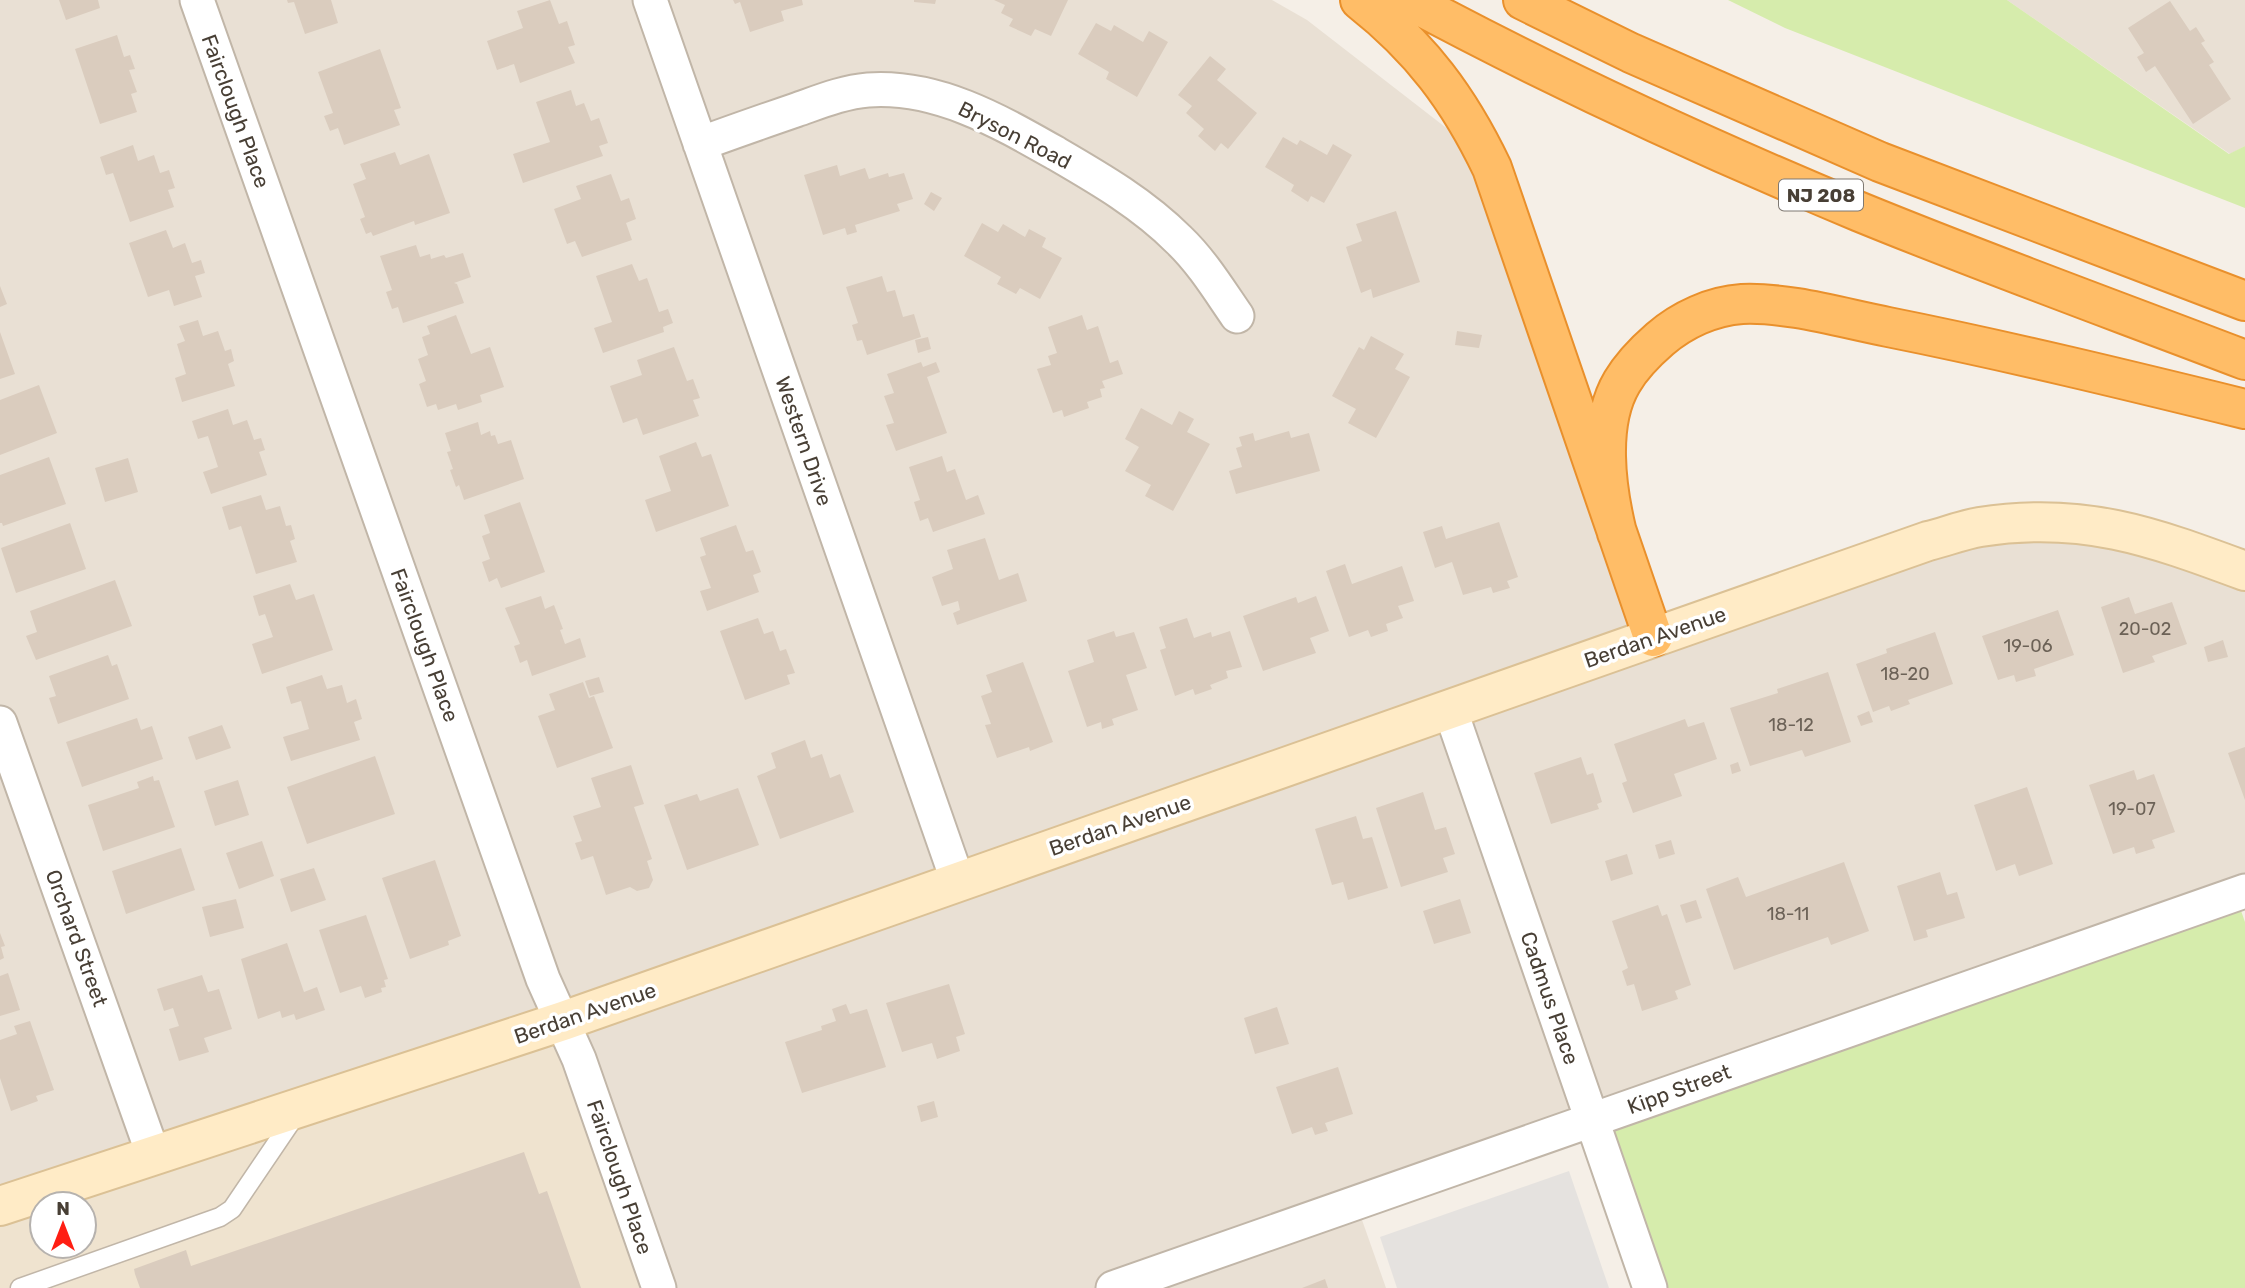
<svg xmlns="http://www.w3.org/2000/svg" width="2245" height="1288" viewBox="0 0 2245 1288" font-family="Rubik,sans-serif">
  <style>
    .residential { fill: #e9e0d4 }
    .education { fill: #efe3cf; fill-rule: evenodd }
    .green { fill: #d6ecac }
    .parking { fill: #e5e2df }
    .building { fill: #daccbe }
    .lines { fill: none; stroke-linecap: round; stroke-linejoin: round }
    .lane-casing { stroke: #c1b6a8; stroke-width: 21 }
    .street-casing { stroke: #c1b6a8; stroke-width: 37 }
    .secondary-casing { stroke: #dbc195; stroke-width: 42 }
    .highway-casing { stroke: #e9902c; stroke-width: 42 }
    .lane { stroke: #fff; stroke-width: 18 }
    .street { stroke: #fff; stroke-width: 33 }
    .secondary { stroke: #ffebc6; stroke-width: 38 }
    .highway { stroke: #ffbd67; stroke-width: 38 }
    .labels { text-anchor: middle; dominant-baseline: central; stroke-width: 7; stroke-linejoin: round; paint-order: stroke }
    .number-label { font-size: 18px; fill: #6c6257 }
    .shield { fill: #fff; stroke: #7f7972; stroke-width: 2 }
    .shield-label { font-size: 19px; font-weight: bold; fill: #483f35 }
    .street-label { font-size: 21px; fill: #483f35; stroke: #fff }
  </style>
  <rect width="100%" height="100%" fill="#f5efe7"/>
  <!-- residential -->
  <path class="residential" d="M0 0H1272L1307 20 1489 161 1653 637 2031 521 2245 571V891L1356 1203 1386 1288H659L579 1059 0 1206Z
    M2007 0H2245V146L2230 154Z"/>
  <!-- education -->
  <path class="education" d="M563 1021 659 1288H0V1206ZM42 1204H84V1246H42Z"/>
  <!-- green -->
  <path class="green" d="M1728 0H2007L2229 154 2245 146V208L1785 28Z
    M2235 894 2245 922V1288H1650L1593 1121Z"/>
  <!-- parking -->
  <path class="parking" d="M1569 1171 1609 1288H1397L1380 1237Z"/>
  <!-- building -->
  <path class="building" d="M59 0H98L100 8 66 20Z
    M287 0H331L338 23 305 34 294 2 288 3Z
    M550 0 559 24 567 21 575 45 568 47 575 63 520 83 514 64 497 70 487 41 523 28 517 11Z
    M733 0H802L803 5 781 11 784 21 750 32 740 2 735 4Z
    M914 0H936L935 4 914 2Z
    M994 0H1068L1051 36 1035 29 1031 36 1009 26 1013 19 1001 13 1005 5Z
    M2170 1 2190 31 2196 27 2205 41 2201 43 2214 62 2209 65 2231 99 2193 124 2155 66 2146 72 2137 57 2144 53 2128 28Z
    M1096 23 1111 31 1114 25 1143 42 1149 31 1168 42 1137 97 1106 79 1109 72 1078 54Z
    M117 35 124 57 130 55 135 69 129 70 137 92 131 94 137 112 100 124 75 49Z
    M380 49 401 108 394 110 400 125 344 145 338 128 330 131 324 116 333 113 318 72Z
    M1210 56 1226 69 1217 80 1257 113 1228 149 1221 143 1215 151 1198 136 1204 129 1186 113 1192 106 1178 95Z
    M571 90 576 106 584 103 591 121 599 118 608 143 599 146 603 156 523 183 513 154 550 142 536 102Z
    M1283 137 1297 145 1300 140 1327 155 1333 144 1352 155 1324 203 1311 196 1308 202 1291 191 1294 185 1265 167Z
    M133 145 138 161 154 155 160 173 169 170 175 188 168 190 174 207 130 222 113 173 106 175 100 157Z
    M395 152 400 165 429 154 450 213 415 225 414 221 373 236 371 232 366 234 360 219 365 217 353 184 366 179 360 164Z
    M837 165 840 176 865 168 869 179 888 173 889 177 904 173 913 199 897 204 900 211 855 225 857 232 847 235 845 228 823 235 804 175Z
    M611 174 621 201 629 198 636 219 626 223 632 240 582 257 575 241 567 244 554 209 581 199 576 186Z
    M931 192 942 198 934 211 924 204Z
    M1396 211 1420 282 1373 298 1371 289 1361 293 1346 247 1362 241 1356 224Z
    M982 223 998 232 1003 224 1025 237 1029 229 1046 238 1042 247 1062 258 1040 299 1020 288 1016 294 997 284 1001 277 964 256Z
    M166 230 173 248 185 243 192 263 201 260 205 273 195 276 202 297 174 306 169 290 148 297 129 243Z
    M416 245 420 257 430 254 431 259 444 255 446 258 463 253 471 277 454 283 457 284 464 303 403 323 398 307 392 309 386 292 392 290 380 256Z
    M632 264 639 281 647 278 659 312 668 309 673 323 663 327 664 332 603 353 594 328 612 322 596 276Z
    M882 276 887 292 895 290 903 317 914 314 921 337 867 355 862 340 857 341 852 325 858 323 846 287Z
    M0 286 7 304 0 307Z
    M456 315 471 354 490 347 504 387 480 395 482 402 458 410 456 404 438 410 436 404 427 407 419 384 426 381 418 359 428 355 422 337 430 334 427 326Z
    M1082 315 1087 330 1098 326 1110 363 1118 360 1123 374 1102 381 1105 388 1100 389 1102 397 1087 402 1089 408 1064 417 1062 410 1053 413 1037 369 1051 365 1048 356 1057 353 1048 327Z
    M198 320 203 336 218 331 225 351 231 349 234 361 228 364 235 386 182 402 175 378 186 374 177 344 185 341 179 326Z
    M1457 331 1482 335 1479 348 1455 345Z
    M0 332 15 374 0 379Z
    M1371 336 1404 354 1395 369 1410 377 1376 438 1348 423 1356 409 1332 396 1359 347 1364 350Z
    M928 337 931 349 918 353 915 340Z
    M674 347 687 381 693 379 700 398 693 400 699 416 643 435 637 418 623 423 610 386 642 375 637 360Z
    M921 362 923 367 936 362 940 372 927 377 947 433 896 451 886 425 894 423 884 396 894 393 887 374Z
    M39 385 57 433 0 455V400Z
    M1141 408 1172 425 1179 411 1194 419 1187 432 1210 444 1173 511 1145 496 1151 485 1125 471 1139 447 1125 439Z
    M228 409 233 425 247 420 254 440 261 438 265 450 259 452 267 475 211 494 203 472 218 467 208 436 198 439 192 421Z
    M478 422 481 435 490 431 491 436 495 435 498 444 511 440 524 479 464 500 459 485 456 487 450 470 453 469 447 452 451 451 445 433Z
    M1289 431 1291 438 1309 433 1320 471 1236 494 1229 471 1242 467 1236 448 1242 446 1239 437 1253 433 1255 441Z
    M696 442 702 457 711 454 729 506 656 532 645 500 671 491 659 456Z
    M942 456 947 472 955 469 966 500 978 495 985 514 933 532 928 518 920 521 914 502 920 500 909 467Z
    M49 457 66 504 3 526 2 523H0V475Z
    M128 458 138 492 105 502 95 468Z
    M261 495 266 510 280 506 286 526 291 525 295 539 290 541 297 562 256 574 241 526 229 530 222 507Z
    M520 502 545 572 501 588 497 578 489 582 482 562 490 559 482 536 490 533 484 515Z
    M1499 522 1518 577 1507 581 1510 588 1493 593 1491 587 1463 595 1452 562 1435 568 1423 532 1442 526 1446 539Z
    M70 523 86 569 16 593 1 548Z
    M736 525 746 552 753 550 761 572 753 575 759 592 707 611 700 591 711 588 700 557 706 555 700 538Z
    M985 538 999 580 1018 573 1027 601 957 625 953 613 960 610 958 601 942 606 932 577 953 569 947 550Z
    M1345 564 1352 584 1402 566 1414 601 1398 606 1403 618 1386 624 1388 631 1371 637 1368 630 1349 637 1326 571Z
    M115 580 132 626 36 660 26 636 37 632 30 611Z
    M290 584 296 600 314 594 333 650 262 674 252 644 273 637 265 614 259 616 253 596Z
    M541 596 545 609 554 605 563 629 560 630 565 644 580 638 586 657 532 676 527 660 520 663 514 646 520 644 505 608Z
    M1316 596 1329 631 1310 638 1316 653 1263 671 1243 616 1296 597 1298 603Z
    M2129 597 2135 614 2172 602 2187 644 2152 656 2155 662 2123 673 2101 607Z
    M2058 610 2074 655 2034 669 2036 676 2016 682 2014 675 1998 680 1982 636Z
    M758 618 764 634 773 631 780 651 786 649 795 673 787 675 790 684 745 700 720 631Z
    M1187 618 1194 638 1211 632 1212 637 1230 631 1242 667 1226 671 1228 678 1210 685 1212 689 1195 695 1193 689 1175 696 1160 650 1166 648 1159 627Z
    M1114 631 1116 637 1134 632 1147 668 1126 675 1138 710 1112 719 1114 725 1102 729 1101 722 1087 727 1068 671 1094 662 1087 640Z
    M1935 632 1953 684 1908 700 1910 704 1891 711 1889 706 1873 712 1856 664 1887 653 1886 649Z
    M2223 640 2228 657 2208 662 2204 647Z
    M108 655 112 666 117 664 129 699 58 724 49 698 56 696 49 676Z
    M1023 662 1053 742 1030 751 1029 747 997 758 985 725 991 724 981 696 992 692 986 675Z
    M1828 672 1851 742 1805 757 1802 750 1750 766 1730 708 1778 693 1777 689Z
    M322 675 327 689 342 685 347 703 356 699 362 719 354 722 360 740 291 761 283 737 309 729 301 701 291 704 286 687Z
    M599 677 604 692 590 696 585 681Z
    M583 682 589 698 594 696 613 748 557 768 538 716 555 710 549 694Z
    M1869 711 1873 722 1861 726 1857 716Z
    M137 718 141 730 152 726 163 759 82 787 66 742Z
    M1685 719 1688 727 1704 722 1717 759 1674 774 1682 796 1633 813 1622 783 1627 781 1614 744Z
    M222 725 231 748 196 760 188 737Z
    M805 740 811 758 822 754 830 778 840 774 854 812 780 839 757 776 776 768 771 753Z
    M2245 747V800L2228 753Z
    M375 756 395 814 307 844 287 787Z
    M1581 757 1587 775 1593 773 1602 802 1597 804 1599 809 1551 824 1534 773Z
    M1738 762 1741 771 1732 774 1730 765Z
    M631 765 644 804 634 807 652 859 647 861 653 880 649 888 637 891 630 887 606 895 593 856 581 860 575 843 582 841 573 816 601 807 591 778Z
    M2134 770 2137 780 2154 774 2175 832 2152 840 2155 848 2136 854 2134 847 2113 854 2089 785Z
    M153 776 154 781 159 780 175 827 103 851 88 805 139 788 137 782Z
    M238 780 249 815 215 826 204 791Z
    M2027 787 2053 864 2019 876 2015 864 1996 871 1974 805Z
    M738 788 759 845 687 870 664 805 697 794 700 801Z
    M1423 792 1435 830 1446 827 1455 854 1443 858 1448 872 1401 887 1376 808Z
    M1356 816 1363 839 1372 837 1388 888 1348 900 1343 882 1332 885 1315 829Z
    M1671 840 1675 854 1659 859 1655 845Z
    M262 841 274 876 239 889 226 853Z
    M181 848 195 890 126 914 112 871Z
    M1627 854 1633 874 1611 881 1605 861Z
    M435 860 461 936 448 941 449 945 410 959 382 878Z
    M1844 862 1869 931 1831 945 1828 937 1734 970 1706 889 1738 877 1746 897Z
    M314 868 326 900 291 912 280 879Z
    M1940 872 1947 895 1957 892 1965 918 1926 930 1928 937 1914 941 1897 886Z
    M236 899 244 928 210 937 202 907Z
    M1460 899 1471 933 1434 944 1423 911Z
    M1696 900 1702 918 1686 923 1680 905Z
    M1658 905 1662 916 1667 914 1691 985 1675 991 1678 999 1642 1011 1634 984 1627 986 1622 971 1628 968 1612 921Z
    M366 915 388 979 384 980 386 987 381 988 382 992 365 998 361 986 340 993 319 930Z
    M0 933 5 946 1 947 4 958 0 960Z
    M287 943 304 992 317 987 325 1010 296 1020 294 1014 282 1018 280 1011 258 1019 241 959Z
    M8 973 20 1010 0 1016V976Z
    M202 975 208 992 219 989 232 1029 204 1038 209 1052 179 1061 169 1029 179 1026 173 1008 164 1011 157 989Z
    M949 984 965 1034 956 1037 960 1051 937 1059 932 1043 902 1052 886 1003Z
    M846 1004 850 1014 867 1009 886 1067 802 1093 785 1042 822 1030 821 1026 836 1021 832 1009Z
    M1277 1007 1289 1044 1255 1054 1244 1018Z
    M30 1021 54 1090 36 1096 38 1101 11 1111 0 1078V1040L17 1034 14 1026Z
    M1338 1067 1353 1114 1325 1123 1328 1131 1315 1135 1312 1127 1292 1134 1276 1087Z
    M934 1101 938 1117 921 1122 917 1106Z
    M524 1152 539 1194 547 1191 581 1288H140L135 1274 134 1269 186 1250 191 1266Z
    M1325 1279 1328 1288H1302Z"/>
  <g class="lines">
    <!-- lane casing -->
    <g class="lane-casing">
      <path id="lane" d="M20 1288 220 1217 232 1209 297 1113"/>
    </g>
    <!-- street casing -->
    <g class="street-casing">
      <path id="street" d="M197 0 543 979 579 1059 659 1288
        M650 0 958 882
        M700 144C732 132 764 121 796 110 819 102 843 92 868 90 937 85 999 121 1057 154 1100 179 1143 204 1179 240 1202 262 1219 290 1237 316
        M1450 709 1650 1288
        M0 723 153 1154
        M1113 1288 2245 891"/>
    </g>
    <!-- secondary casing -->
    <g class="secondary-casing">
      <path id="secondary" d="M0 1206 563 1021 1928 541C1945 537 1962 530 1980 527 2082 511 2151 536 2245 571"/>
    </g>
    <!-- highway casing -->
    <g class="highway-casing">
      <path id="highway" d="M1360 0C1421 48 1459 99 1492 168L1653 637
        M1409 0C1556 79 1706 148 1860 212 1987 264 2117 311 2245 360
        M1523 0 1631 53 1880 162 2245 301
        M1617 533C1606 488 1597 424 1622 382 1632 365 1645 352 1660 339 1682 320 1712 306 1742 304 1788 302 1842 318 1888 327 2008 351 2127 380 2245 409"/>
    </g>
    <!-- lane -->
    <use href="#lane" class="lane"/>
    <!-- street -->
    <use href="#street" class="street"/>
    <!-- secondary -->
    <use href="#secondary" class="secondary"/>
    <!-- highway -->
    <use href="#highway" class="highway"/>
  </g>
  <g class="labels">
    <!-- number labels -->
    <g class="number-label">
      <text x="2145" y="629">20-02</text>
      <text x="2028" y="646">19-06</text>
      <text x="1905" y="674">18-20</text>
      <text x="1791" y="725">18-12</text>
      <text x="2132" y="809">19-07</text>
      <text x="1788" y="914">18-11</text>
    </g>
    <!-- shield labels -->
    <rect class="shield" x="1779" y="179.5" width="84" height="31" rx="5"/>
    <g class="shield-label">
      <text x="1821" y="195">NJ 208</text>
    </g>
    <!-- street labels -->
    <g class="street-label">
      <text transform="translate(236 111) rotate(70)">Fairclough Place</text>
      <text transform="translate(1015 135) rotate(27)">Bryson Road</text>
      <text transform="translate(804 441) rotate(71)">Western Drive</text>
      <text transform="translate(1655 637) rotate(-19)">Berdan Avenue</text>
      <text transform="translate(425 645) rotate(70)">Fairclough Place</text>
      <text transform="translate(1120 825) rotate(-19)">Berdan Avenue</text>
      <text transform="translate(77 938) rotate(70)">Orchard Street</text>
      <text transform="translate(1550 998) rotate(71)">Cadmus Place</text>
      <text transform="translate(585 1013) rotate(-19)">Berdan Avenue</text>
      <text transform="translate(1679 1089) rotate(-20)">Kipp Street</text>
      <text transform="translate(620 1177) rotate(71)">Fairclough Place</text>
    </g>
  </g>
  <!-- north arrow -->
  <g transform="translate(63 1225)"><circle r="33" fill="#ffffff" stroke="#b6b2ae" stroke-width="2"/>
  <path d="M0-5L12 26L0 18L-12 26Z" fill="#ff1e13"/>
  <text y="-10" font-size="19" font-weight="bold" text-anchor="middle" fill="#483f35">N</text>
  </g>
</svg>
